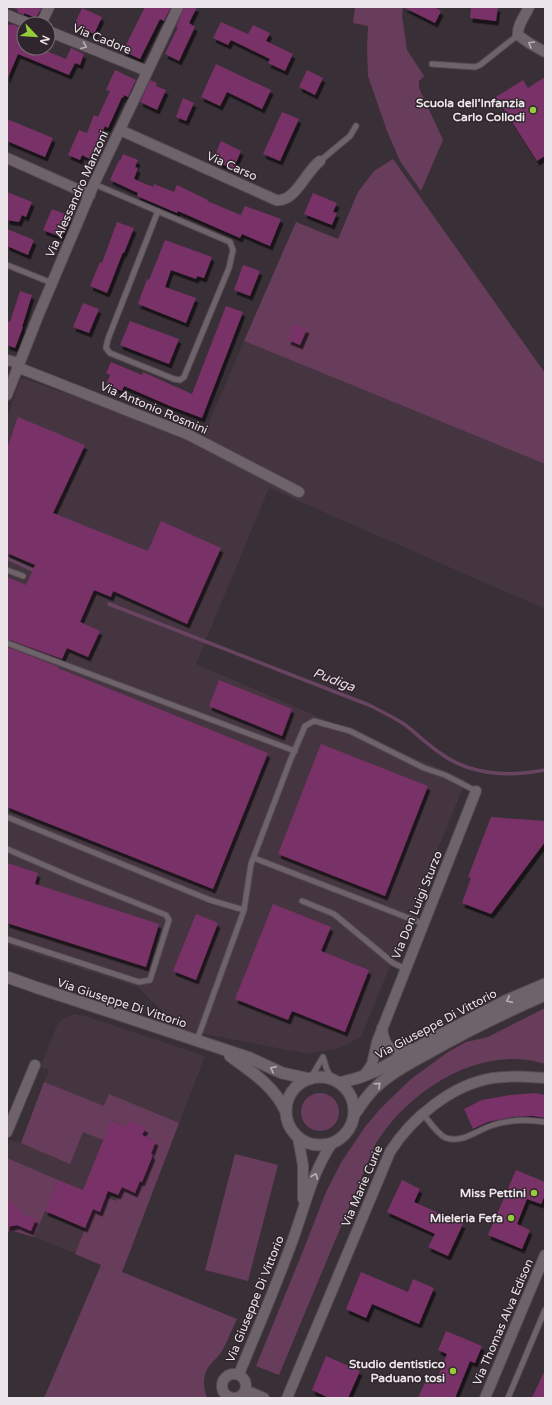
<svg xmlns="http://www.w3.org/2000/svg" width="552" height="1405" viewBox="0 0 552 1405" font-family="'Varela Round',sans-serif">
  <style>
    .built { fill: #453540 }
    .green { fill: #683d5c }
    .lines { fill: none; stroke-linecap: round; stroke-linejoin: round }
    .stream { stroke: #694461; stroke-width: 3.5 }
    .building { fill: #793167; filter: url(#shadow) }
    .service-casing { stroke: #554c52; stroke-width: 7 }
    .minor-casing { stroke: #554c52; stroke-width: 12 }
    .tertiary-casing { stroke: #554c52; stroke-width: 13 }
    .service { stroke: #6f636b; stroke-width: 5 }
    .minor { stroke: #6f636b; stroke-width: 10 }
    .tertiary { stroke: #6f636b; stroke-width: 11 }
    .oneway { stroke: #b9b0b6 }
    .poi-dot { fill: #95cc3a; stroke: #2f252c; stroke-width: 1.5 }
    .labels { text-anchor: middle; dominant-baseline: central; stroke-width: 3; stroke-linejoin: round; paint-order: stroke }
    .street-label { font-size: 12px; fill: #ebe4e8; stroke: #2f252c }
    .poi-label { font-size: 12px; font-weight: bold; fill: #ebe4e8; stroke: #2f252c; text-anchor: end }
    .water-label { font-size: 13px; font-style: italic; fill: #f3ddec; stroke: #2f252c }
  </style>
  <defs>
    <filter id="shadow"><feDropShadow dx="2.5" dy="4.5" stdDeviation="0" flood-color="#0009"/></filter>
  </defs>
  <rect width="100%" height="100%" fill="#392f36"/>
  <!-- built -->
  <path class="built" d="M244 341 545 464V609L269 488 196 664 466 780 361 1037 339 1048 308 1054 180 1029 138 987 7 945V417L21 378 187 434 201 441Z
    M74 1014 85 1016 205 1056 122 1272 34 1237 13 1231 7 1232V1148L10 1140 21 1143 49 1070 40 1067 58 1023 65 1018Z"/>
  <!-- green -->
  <path class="green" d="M355 7H403L402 16 407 50 424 76 419 81V88L443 140 421 191 400 161 387 131 368 76 367 49 368 26 353 23Z
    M393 159 545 373V464L244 341 296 222 338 239 358 192 374 171Z
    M545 1008V1064C481 1043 407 1091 375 1145L279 1375 256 1366 303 1251 326 1192 342 1161 365 1127 380 1109 411 1079 448 1052 466 1042 488 1037Z
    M44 1082 104 1106 109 1094 179 1123 122 1272 237 1319C232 1329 228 1340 222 1351 219 1356 214 1360 210 1365 202 1375 203 1386 207 1398H44L101 1265 75 1254 93 1209 100 1212 106 1197 116 1201 122 1187 135 1192 140 1181H142L153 1155 151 1154 156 1141 142 1135 145 1128 128 1121 126 1127 112 1121 103 1140 83 1132 70 1164 21 1143Z
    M301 1112a19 19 0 1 1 38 0a19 19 0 1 1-38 0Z
    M235 1154 278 1165 248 1281 205 1270Z
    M7 1158 58 1180 34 1237 13 1231 7 1232Z"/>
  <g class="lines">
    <!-- stream -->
    <path class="stream" d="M7 558 33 570
      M109 604 369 705C381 711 393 717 404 724 416 733 427 744 440 753 471 776 508 777 545 770"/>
  </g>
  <!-- building -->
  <path class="building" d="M11 7H42L36 18 24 13V15L17 12 18 10Z
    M145 7H171L164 21 160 19 140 59 123 51Z
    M184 7H197L189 23 195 27 179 61 165 54 178 27H176Z
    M403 7H434L441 11 435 23Z
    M471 7H498L496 21 470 18Z
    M82 8 102 17 94 34 74 26Z
    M221 22 248 34 253 25 270 33 266 41 293 54 285 71 268 63 270 59 231 40 228 45 213 38Z
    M7 24 11 25 12 24 24 29V48H39L66 59 71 48 84 54 80 65 75 63 69 75 18 54 7 80Z
    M216 64 271 90 262 109 227 92 220 106 201 97Z
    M115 70 136 80 128 97 124 95 123 98 122 97 108 128 105 126 90 159 82 155 80 160 68 155 79 130 87 133 94 115 98 117 110 91 106 90Z
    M307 70 323 78 315 95 299 87Z
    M545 77V156L537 161 496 97 523 80 528 88Z
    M150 80 157 83 156 86 166 90 157 110 140 102Z
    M183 98 194 103 186 121 176 117Z
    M282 112 299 119 280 161 263 154Z
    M7 119 53 138 45 157 7 141Z
    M221 141 241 151 233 169 213 160Z
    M123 154 138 160 135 167 138 168 134 179 153 187 154 184 174 192 177 185 208 200 207 201 241 215 245 206 281 219 270 246 242 234 240 238 178 211 177 213 137 196 138 193 110 180 119 160 120 161Z
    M7 192 32 202 26 217 22 215 19 222 7 220Z
    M313 193 337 203 333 212 337 213 332 225 304 214Z
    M52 209 70 216 61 237 43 230Z
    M117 222 134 228 124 253 123 252 107 293 90 286 100 262 102 263Z
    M7 229 34 240 28 255 7 246Z
    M165 240 212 257 204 278 197 276 196 279 171 270 165 287 196 298 186 323 138 304 147 279 149 280Z
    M243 265 260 271 250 296 234 290Z
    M20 291 32 295 22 327H23L15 348 7 345V321L10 322Z
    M83 303 99 309 89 333 73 327Z
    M226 306 243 312 202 418 170 406 124 386 122 391 106 385 110 375 106 373 111 362 142 375 143 372 192 394Z
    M130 321 179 339 169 364 120 345Z
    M294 324 307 329 300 345 288 340Z
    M18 417 85 445 53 513 148 551 161 521 221 548 187 624 113 591 111 597 94 590 80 622 100 631 88 657 67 648 62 659 7 639V577L26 585 35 565 7 553V449Z
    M7 647 59 667 58 668 268 753 213 889 7 807Z
    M219 680 292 709 282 736 209 706Z
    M321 744 428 786 385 896 278 854Z
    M491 817 545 821V842L491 914 462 903 471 878 468 877Z
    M7 863 38 873 35 884 159 924 146 967 7 923Z
    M273 904 331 927 321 951 369 970 345 1032 292 1011 288 1020 235 999Z
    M196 914 218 923 196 980 173 971Z
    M535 1093 545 1095V1118L533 1116 512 1117 488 1122 473 1129 464 1109 482 1100 510 1095Z
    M111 1121 126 1127 128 1121 146 1128 142 1135 156 1141 151 1154 153 1155 142 1182 140 1181 135 1193 122 1187 118 1195 108 1191 100 1212 93 1209 85 1228 45 1211 58 1180 83 1190Z
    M516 1170 545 1182V1195L541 1204 527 1199 517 1224 530 1230 522 1249 488 1235Z
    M402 1180 420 1189 414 1202 463 1224 448 1256 428 1247 435 1234 387 1212Z
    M7 1200 17 1207 22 1214 36 1219 31 1231 17 1225 7 1227Z
    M361 1272 408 1292 413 1279 434 1288 419 1324 372 1304 366 1318 346 1309Z
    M446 1331 482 1346 475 1363 470 1361 455 1398H418L426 1380 435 1384 447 1354 438 1350Z
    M326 1356 360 1371 348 1398H329L312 1390Z
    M545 1370V1398H532Z"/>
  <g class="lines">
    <!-- service casing -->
    <g class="service-casing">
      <path id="service" d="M432 64 475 67 480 65 518 35
        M320 161 350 136 356 126
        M94 184 230 242 233 250 229 268 184 377 180 380 174 379 110 353 106 348 108 339 158 211
        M7 265 52 283
        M7 570 23 576
        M7 643 295 751
        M7 817 210 900 244 910
        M7 849 76 879 166 915 169 920 150 980 139 982 7 939
        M254 858 424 924
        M302 901 334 914 393 963 406 969
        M197 1040 244 910 251 864 290 761 305 726 314 721 350 731 424 768 445 775 476 791
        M310 1079 323 1057 327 1070 333 1080
        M423 1114C429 1121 437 1134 446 1138 463 1143 476 1131 490 1126 507 1120 527 1119 545 1122
        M508 1398 545 1310"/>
    </g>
    <!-- minor casing -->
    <g class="minor-casing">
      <path id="minor" d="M529 7C525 16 517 25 518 35L529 43 545 52
        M7 15 30 24
        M41 24 49 7
        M48 31 147 71
        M120 130 276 200C295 203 306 171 320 161
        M7 158 90 195
        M7 360 19 363
        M17 367 187 434 299 492
        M7 395 38 316 94 184 178 7
        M382 1028C385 1051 392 1052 413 1049
        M364 1076 372 1064 377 1042 476 791
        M7 1132 35 1065
        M298 1138 303 1165V1199
        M222 1386a12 12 0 1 1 24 0a12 12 0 1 1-24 0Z
        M239 1374C257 1330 276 1286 292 1242 305 1207 311 1175 332 1143
        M245 1390 264 1398
        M287 1398 390 1152C411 1118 453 1084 493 1078 511 1075 528 1077 545 1078
        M485 1398 545 1255"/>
    </g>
    <!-- tertiary casing -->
    <g class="tertiary-casing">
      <path id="tertiary" d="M7 977 35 987 250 1058 282 1073 310 1079
        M230 1056C251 1071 275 1087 286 1112
        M286 1111a34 34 0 1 1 68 0a34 34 0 1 1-68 0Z
        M339 1083 358 1078 376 1071 440 1035 505 1001 545 984
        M354 1115C361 1105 367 1095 376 1087 392 1072 412 1062 430 1052 467 1031 506 1012 545 995"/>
    </g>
    <!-- service -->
    <use href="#service" class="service"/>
    <!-- minor -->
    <use href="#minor" class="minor"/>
    <!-- tertiary -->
    <use href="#tertiary" class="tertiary"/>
  </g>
  <!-- one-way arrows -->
  <defs><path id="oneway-chevron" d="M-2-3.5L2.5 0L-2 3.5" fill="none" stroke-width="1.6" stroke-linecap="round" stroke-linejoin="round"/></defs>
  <g class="oneway">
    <use href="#oneway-chevron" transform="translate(531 44) rotate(-150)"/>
    <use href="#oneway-chevron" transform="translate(84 46) rotate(22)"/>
    <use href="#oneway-chevron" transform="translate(509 1000) rotate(155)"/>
    <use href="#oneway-chevron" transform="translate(273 1069) rotate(-154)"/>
    <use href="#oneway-chevron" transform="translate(378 1085) rotate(-42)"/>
    <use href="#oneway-chevron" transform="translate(315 1176) rotate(-68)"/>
  </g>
  <!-- markers -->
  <g class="poi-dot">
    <circle cx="533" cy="110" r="4"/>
    <circle cx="534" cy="1193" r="4"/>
    <circle cx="511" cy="1218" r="4"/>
    <circle cx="453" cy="1371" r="4"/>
  </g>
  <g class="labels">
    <!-- street labels -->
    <g class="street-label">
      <text transform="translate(102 39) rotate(22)">Via Cadore</text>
      <text transform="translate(232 166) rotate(24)">Via Carso</text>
      <text transform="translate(77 194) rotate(-66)">Via Alessandro Manzoni</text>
      <text transform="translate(154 408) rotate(23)">Via Antonio Rosmini</text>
      <text transform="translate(417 905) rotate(-68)">Via Don Luigi Sturzo</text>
      <text transform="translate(122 1003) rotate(18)">Via Giuseppe Di Vittorio</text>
      <text transform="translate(436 1024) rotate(-28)">Via Giuseppe Di Vittorio</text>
      <text transform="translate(362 1186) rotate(-67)">Via Marie Curie</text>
      <text transform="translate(255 1299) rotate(-68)">Via Giuseppe Di Vittorio</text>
      <text transform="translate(503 1322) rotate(-67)">Via Thomas Alva Edison</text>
    </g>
    <!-- poi labels -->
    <g class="poi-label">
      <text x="525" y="103">Scuola dell’Infanzia<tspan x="525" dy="14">Carlo Collodi</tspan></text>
      <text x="526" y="1193">Miss Pettini</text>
      <text x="503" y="1218">Mieleria Fefa</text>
      <text x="445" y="1364">Studio dentistico<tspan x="445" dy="14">Paduano tosi</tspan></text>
    </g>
    <!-- water labels -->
    <g class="water-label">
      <text transform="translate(334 680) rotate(21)">Pudiga</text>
    </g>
  </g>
  <!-- border -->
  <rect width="552" height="1405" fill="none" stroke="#ebe4e8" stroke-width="16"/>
  <!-- north arrow -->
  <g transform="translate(36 36) rotate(115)"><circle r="19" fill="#2f252c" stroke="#7a7177"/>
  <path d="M0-3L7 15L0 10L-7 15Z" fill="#95cc3a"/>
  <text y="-6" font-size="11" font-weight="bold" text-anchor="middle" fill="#ebe4e8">N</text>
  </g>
</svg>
